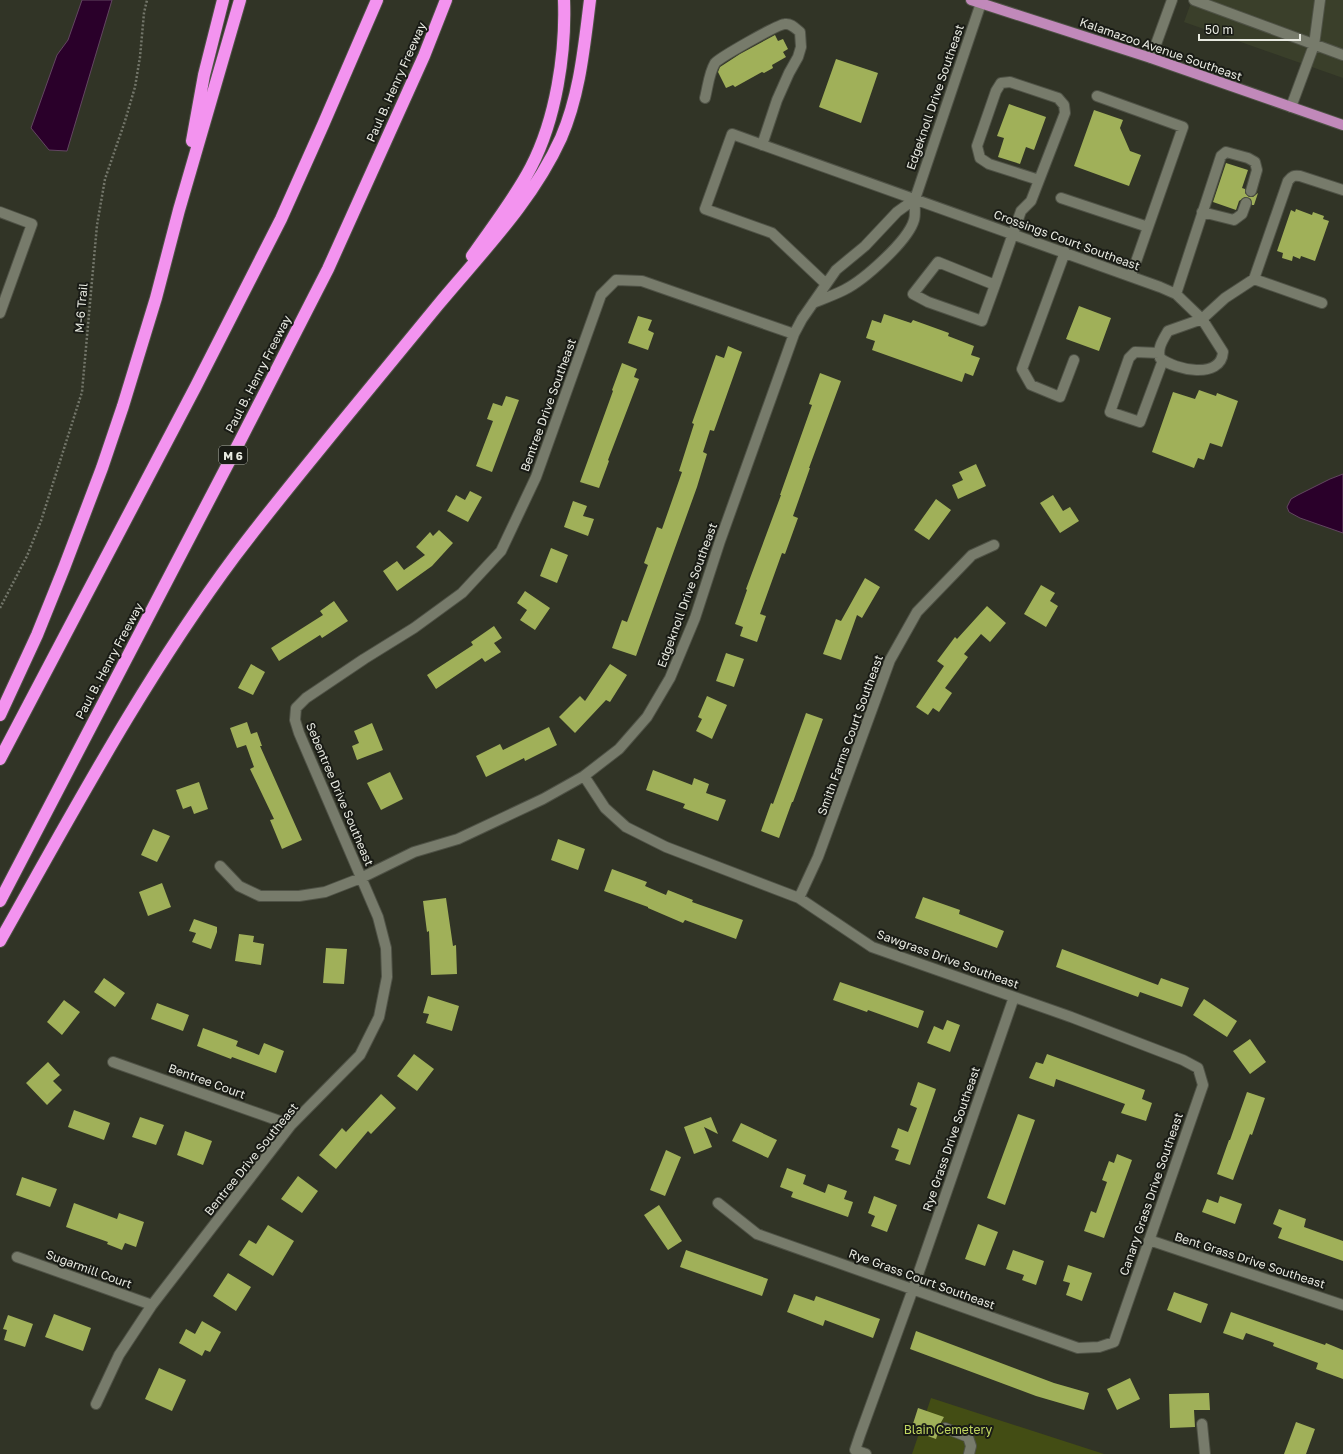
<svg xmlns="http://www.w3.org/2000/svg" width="1343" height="1454" viewBox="0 0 1343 1454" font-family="'Golos Text',sans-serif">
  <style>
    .built { fill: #3a3f2a }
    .green { fill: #434d14 }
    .water { fill: #2a002a; stroke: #634661 }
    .building { fill: #a0b059 }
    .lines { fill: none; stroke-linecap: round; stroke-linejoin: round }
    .minor-casing { stroke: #4f5246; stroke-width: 12 }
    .major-casing { stroke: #4f5246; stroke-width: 12 }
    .highway-casing { stroke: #4f5246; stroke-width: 14 }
    .path { stroke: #73766a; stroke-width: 2.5; stroke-dasharray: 2 2; stroke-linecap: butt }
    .minor { stroke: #777b6b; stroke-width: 10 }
    .major { stroke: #c189ba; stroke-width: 10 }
    .highway { stroke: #f393ef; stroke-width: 12 }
    .labels { text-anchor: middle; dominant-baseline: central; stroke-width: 4; stroke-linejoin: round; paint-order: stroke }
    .shield { fill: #191b15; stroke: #aaaca4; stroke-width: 1 }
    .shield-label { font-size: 11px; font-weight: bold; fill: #e8eae1 }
    .street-label { font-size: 12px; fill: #e8eae1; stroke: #191b15 }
    .park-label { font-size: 12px; fill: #c0d660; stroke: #191b15 }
  </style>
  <rect width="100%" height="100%" fill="#313426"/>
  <!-- built -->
  <path class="built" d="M1192 0H1343V78L1184 22Z"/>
  <!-- green -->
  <path class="green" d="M931 1398 1104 1454H912Z"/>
  <!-- water -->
  <path class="water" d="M82 0H112L67 151 49 150 31 128 57 55 68 40Z
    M1343 474V533L1300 518 1289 512 1287 507 1291 499 1298 495 1330 479Z"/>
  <!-- building -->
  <path class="building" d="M775 35 778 41 783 39 788 49 783 52 786 57 772 65 773 68 764 73 762 72 735 87 733 85 726 88 718 72 720 67 740 54Z
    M836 59 878 73 861 123 819 107Z
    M1009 104 1046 117 1034 150 1026 147 1020 164 998 157 1004 138 997 136Z
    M1094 110 1123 120 1120 128 1130 151 1141 155 1129 186 1074 166Z
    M1226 163 1248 170 1242 188 1245 189V193L1249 197H1253L1258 193 1254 205H1252L1251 199 1245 197 1239 201 1236 210 1213 202Z
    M1296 209 1312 215 1313 212 1324 216 1323 219 1329 221 1315 261 1301 256 1300 259 1293 256 1292 261 1282 258 1283 253 1277 251 1291 210 1295 212Z
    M1079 306 1111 318 1099 351 1066 339Z
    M884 314 911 323 913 320 949 333 948 336 974 346 971 355 980 358 973 376 965 373 962 382 872 350 875 341 866 338 872 320 881 323Z
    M638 316 652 320 648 330 654 333 648 350 628 343Z
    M728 346 742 352 714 431 710 430 703 452 707 454 697 487 636 656 612 648 622 620 627 622 648 565 644 563 657 527 662 529 682 472 679 471 694 424 692 423 716 355 724 358Z
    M622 363 637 369 634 377 639 379 608 460 609 461 599 488 580 482 613 391 612 390Z
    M820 373 841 381 809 468H810L793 516 798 518 785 554 782 553 760 614 766 616 757 642 740 636 743 627 735 624 747 590 746 589 781 495H780L812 405 809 404Z
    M1199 390 1216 396 1217 393 1238 401 1222 447 1210 443 1204 460 1198 458 1194 468 1152 452 1173 392 1195 399Z
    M506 396 519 400 492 472 476 466 493 421 487 419 493 403 502 406Z
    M976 464 986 486 958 499 952 485 963 480 959 472Z
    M470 491 482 497 468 522 447 511 456 495 465 500Z
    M1053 495 1063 511 1070 507 1079 521 1060 533 1040 503Z
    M936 499 951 510 929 540 914 530Z
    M573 501 587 506 583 516 594 519 588 536 564 527Z
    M439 530 453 543 432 566 397 591 383 571 397 561 404 570 425 555 416 547 430 532 433 536Z
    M551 548 568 555 557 583 540 576Z
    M865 578 880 587 862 618 857 615 841 660 823 654 836 619 841 621Z
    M1041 585 1055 593 1050 601 1058 606 1046 627 1024 614Z
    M525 591 550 608 535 630 520 620 527 610 517 603Z
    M334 601 348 621 322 638 320 635 279 661 271 648 323 615 320 611Z
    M987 606 1006 623 990 642 981 634 964 654 968 657 945 688 952 693 939 712 933 708 928 715 916 707 944 666 937 661 955 637 957 639Z
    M494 626 502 638 494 643 501 652 485 662 482 658 436 689 427 675 473 645 471 642Z
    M726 653 744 659 734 687 716 681Z
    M251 664 265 672 253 695 238 688Z
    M610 664 627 675 610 702 606 700 575 733 559 717 580 696 585 701Z
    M707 696 727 705 712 739 696 731 702 719 698 717Z
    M806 713 823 719 793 802H792L779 838 761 831 771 803 773 804Z
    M247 722 251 734 257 732 262 746H260L302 840 282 849 270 820 274 819 250 769 254 767 246 745 237 748 230 728Z
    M372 723 383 750 357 760 352 746 359 743 354 731Z
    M549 727 557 745 525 761 524 758 486 777 476 756 500 744 503 750Z
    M653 770 692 785 694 778 709 784 706 793 726 800 718 821 683 808 685 804 646 790Z
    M390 772 403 799 381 810 367 783Z
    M199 782 208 809 194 814 191 806 183 809 176 790Z
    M153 829 170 836 157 862 141 855Z
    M558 839 585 849 578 870 551 860Z
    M612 869 647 882 645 886 666 895 668 890 693 900 692 902 743 920 736 939 685 920 683 923 648 908V907L604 891Z
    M162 883 171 907 148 916 139 892Z
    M923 897 960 910 959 914 1004 931 997 948 915 918Z
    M446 898 453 946 456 945 457 974 431 975 429 931 427 932 423 901Z
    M194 919 217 927V932L211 949 192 942 196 933 189 931Z
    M239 934 254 936 253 942 264 944 261 965 235 961Z
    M326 948 347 949 344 984 323 983Z
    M1062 949 1158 985 1161 978 1189 988 1182 1007 1140 992 1138 997 1056 967Z
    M104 978 125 993 115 1007 94 992Z
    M840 982 924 1011 918 1028 868 1010 867 1012 833 1000Z
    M428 996 459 1006 452 1031 426 1023 429 1014 423 1013Z
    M1204 999 1237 1021 1227 1037 1193 1015Z
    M64 1000 80 1012 62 1035 47 1022Z
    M157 1003 189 1015 183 1031 151 1019Z
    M947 1020 960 1025 950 1052 927 1043 934 1026 943 1030Z
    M203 1028 238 1041 236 1046 259 1055 264 1043 284 1051 276 1073 232 1057 231 1059 197 1046Z
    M1250 1039 1266 1062 1250 1074 1233 1051Z
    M414 1054 434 1069 417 1091 397 1076Z
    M1047 1054 1145 1090 1142 1099 1152 1103 1146 1121 1121 1113 1125 1104 1056 1079 1054 1087 1029 1078 1036 1062 1043 1064Z
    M48 1062 60 1075 53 1081 62 1090 47 1105 26 1083Z
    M918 1082 936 1089 910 1165 895 1160 899 1150 891 1147 898 1128 908 1132 917 1108 910 1105Z
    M1247 1092 1265 1098 1252 1135 1250 1134 1233 1180 1217 1174 1229 1140H1230Z
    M381 1094 396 1108 371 1134 368 1131 336 1169 319 1155 342 1128 346 1132Z
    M74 1110 110 1123 104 1140 68 1127Z
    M1018 1114 1035 1120 1005 1205 987 1198Z
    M140 1117 164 1125 156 1145 132 1137Z
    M711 1117 718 1134 704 1127 712 1147 694 1154 684 1127Z
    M741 1123 777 1140 768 1158 732 1141Z
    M185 1131 212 1141 203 1165 177 1155Z
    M666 1150 681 1157 665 1196 650 1190Z
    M1117 1154 1132 1160 1104 1238 1084 1231 1091 1211 1096 1213 1107 1182 1102 1180 1109 1161 1114 1163Z
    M787 1168 806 1175 803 1184 825 1193 828 1184 847 1191 844 1199 853 1202 848 1217 791 1197 793 1192 780 1187Z
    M298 1176 318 1191 302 1213 281 1199Z
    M22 1177 57 1189 50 1207 16 1195Z
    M874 1196 897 1205 887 1232 871 1226 875 1216 868 1213Z
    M1220 1196 1242 1204 1235 1224 1202 1212 1207 1199 1218 1203Z
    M74 1203 117 1219 119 1213 144 1222 136 1247 125 1243 122 1250 107 1244 108 1242 66 1227Z
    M659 1205 682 1241 668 1250 644 1215Z
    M1279 1209 1306 1219 1304 1227 1343 1241V1261L1278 1238 1282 1228 1273 1224Z
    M978 1224 998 1232 985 1266 965 1259Z
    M268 1225 294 1241 273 1276 239 1255 249 1240 256 1244Z
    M686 1250 768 1279 762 1296 680 1267Z
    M1013 1250 1044 1261 1036 1285 1022 1280 1024 1275 1006 1269Z
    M1068 1265 1092 1273 1082 1301 1066 1295 1070 1283 1063 1281Z
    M228 1273 251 1287 236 1311 213 1296Z
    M1174 1292 1208 1304 1201 1323 1167 1310Z
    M794 1294 814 1301 816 1296 880 1319 873 1338 825 1320 823 1326 787 1312Z
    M1231 1312 1325 1345 1326 1343 1343 1350V1379L1316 1369 1318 1363 1273 1346 1274 1343 1246 1333 1243 1340 1223 1333Z
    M54 1314 91 1328 83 1351 45 1337Z
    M8 1315 33 1324 25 1347 4 1340 7 1330 3 1329Z
    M202 1321 221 1332 210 1352 205 1350 202 1356 179 1343 186 1329 195 1334Z
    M916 1331 1054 1383 1089 1393 1084 1410 1036 1396 910 1349Z
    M159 1368 186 1380 172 1411 145 1399Z
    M1130 1378 1140 1399 1117 1410 1107 1389Z
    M1209 1393 1210 1410H1194L1195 1427 1170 1428 1169 1394Z
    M918 1408 944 1417 939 1426V1430L936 1439 911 1430Z
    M1296 1422 1315 1429 1306 1454H1284Z"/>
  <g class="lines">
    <!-- minor casing -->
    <g class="minor-casing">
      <path id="minor" d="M1194 0 1343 55
        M1151 58 1172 0
        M1097 96 1183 127 1131 276
        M705 98C708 86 709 73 715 63 719 58 778 24 785 24 791 23 796 29 800 32L801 47 798 57 789 73 777 100 762 145
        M1291 107 1314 45 1320 0
        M1061 198 1148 227
        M0 212 32 224 0 313
        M1202 212 1234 220 1242 214 1246 203
        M1065 252 1022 369 1031 385 1060 397 1074 360
        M1254 279 1288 181C1292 176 1294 175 1300 176L1343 190
        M826 284 772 233 705 209 732 134 1160 287 1176 294 1202 319 1223 352C1221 380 1175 370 1160 358 1157 348 1163 340 1168 331L1202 319 1225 298 1254 279 1322 303
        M995 285 982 321 928 302 913 294 938 262 995 285 1021 211 1031 201 1065 113 1064 105 1058 98 1010 82 1001 83 996 91 977 146 980 158 989 164 1039 180
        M1176 294 1221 156 1226 152 1248 158 1255 162 1257 170 1251 191
        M813 303C823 299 834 295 844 290 864 280 908 241 914 220 916 214 914 205 915 199L981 3V0
        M1159 353 1135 352 1129 358 1110 412 1140 422 1163 360
        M584 776 605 808 626 827 666 847 799 898 872 947 1071 1017 1183 1060 1198 1068 1203 1085 1114 1342 1099 1347 1078 1348 757 1234 718 1203
        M220 866 239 886 260 896H299L325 892 361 878 414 852 458 839 543 799 584 776 619 749 647 717 670 678 695 618 720 541 794 334 802 319 836 270 865 246 897 212 915 199
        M799 898 818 857 890 660 917 612 972 555 994 545
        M113 1062 291 1125
        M1149 1240 1343 1305
        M17 1257 152 1305
        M96 1404 119 1355 152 1305 291 1125 360 1055 379 1017 387 977 386 948 378 917 299 733 295 720 296 708 306 698 364 659 414 628 462 593 501 551 536 477 601 295 616 280 642 281 794 334
        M1202 1424 1205 1454
        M945 1428 968 1437 971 1446 969 1454
        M866 1454 855 1450 860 1435 913 1289 1014 997"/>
    </g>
    <!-- major casing -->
    <g class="major-casing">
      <path id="major" d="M971 0 1151 58 1343 125"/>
    </g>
    <!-- highway casing -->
    <g class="highway-casing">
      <path id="highway" d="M192 141 204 75 223 0
        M472 256C492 227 515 198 531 167 556 119 566 53 564 0
        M0 715 37 635 64 568 102 468 123 406 156 298 179 210 240 0
        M0 759 196 386 281 219 323 125 377 0
        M0 901 242 437 328 269 424 56 446 0
        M0 941C74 810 145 677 235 556 268 512 303 470 337 428 371 387 404 346 438 305 482 252 532 202 561 138 580 94 584 47 590 0"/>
    </g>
    <!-- path -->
    <path class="path" d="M0 608 27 556 41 521 82 392 97 225 105 179 125 121 135 87 140 57 144 13 147 0"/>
    <!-- minor -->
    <use href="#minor" class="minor"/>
    <!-- major -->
    <use href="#major" class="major"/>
    <!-- highway -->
    <use href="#highway" class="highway"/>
  </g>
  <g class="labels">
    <!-- shield labels -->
    <rect class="shield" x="219" y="446" width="28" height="18" rx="3"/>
    <g class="shield-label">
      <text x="233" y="455">M 6</text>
    </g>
    <!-- street labels -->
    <g class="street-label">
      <text transform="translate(1161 49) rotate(19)">Kalamazoo Avenue Southeast</text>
      <text transform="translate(396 82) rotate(-66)">Paul B. Henry Freeway</text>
      <text transform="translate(935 97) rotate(-71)">Edgeknoll Drive Southeast</text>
      <text transform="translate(1067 240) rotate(20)">Crossings Court Southeast</text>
      <text transform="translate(81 308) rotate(-85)">M-6 Trail</text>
      <text transform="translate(258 374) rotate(-63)">Paul B. Henry Freeway</text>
      <text transform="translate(548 405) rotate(-70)">Bentree Drive Southeast</text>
      <text transform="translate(687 595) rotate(-70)">Edgeknoll Drive Southeast</text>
      <text transform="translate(109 661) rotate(-62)">Paul B. Henry Freeway</text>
      <text transform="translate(850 735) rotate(-70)">Smith Farms Court Southeast</text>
      <text transform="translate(340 794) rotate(67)">Sebentree Drive Southeast</text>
      <text transform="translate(948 959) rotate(20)">Sawgrass Drive Southeast</text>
      <text transform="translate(207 1081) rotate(20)">Bentree Court</text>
      <text transform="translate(951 1139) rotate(-71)">Rye Grass Drive Southeast</text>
      <text transform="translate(251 1159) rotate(-51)">Bentree Drive Southeast</text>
      <text transform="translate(1151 1194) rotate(-71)">Canary Grass Drive Southeast</text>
      <text transform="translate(1250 1260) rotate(18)">Bent Grass Drive Southeast</text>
      <text transform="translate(89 1269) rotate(20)">Sugarmill Court</text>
      <text transform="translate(922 1279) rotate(20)">Rye Grass Court Southeast</text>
    </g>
    <!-- park labels -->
    <g class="park-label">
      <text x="948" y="1429">Blain Cemetery</text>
    </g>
  </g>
  <!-- scale -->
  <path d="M1199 34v6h101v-6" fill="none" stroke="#e8eae1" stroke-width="2"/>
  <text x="1205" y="34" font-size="12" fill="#e8eae1" stroke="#191b15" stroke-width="3" paint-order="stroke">50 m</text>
</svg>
